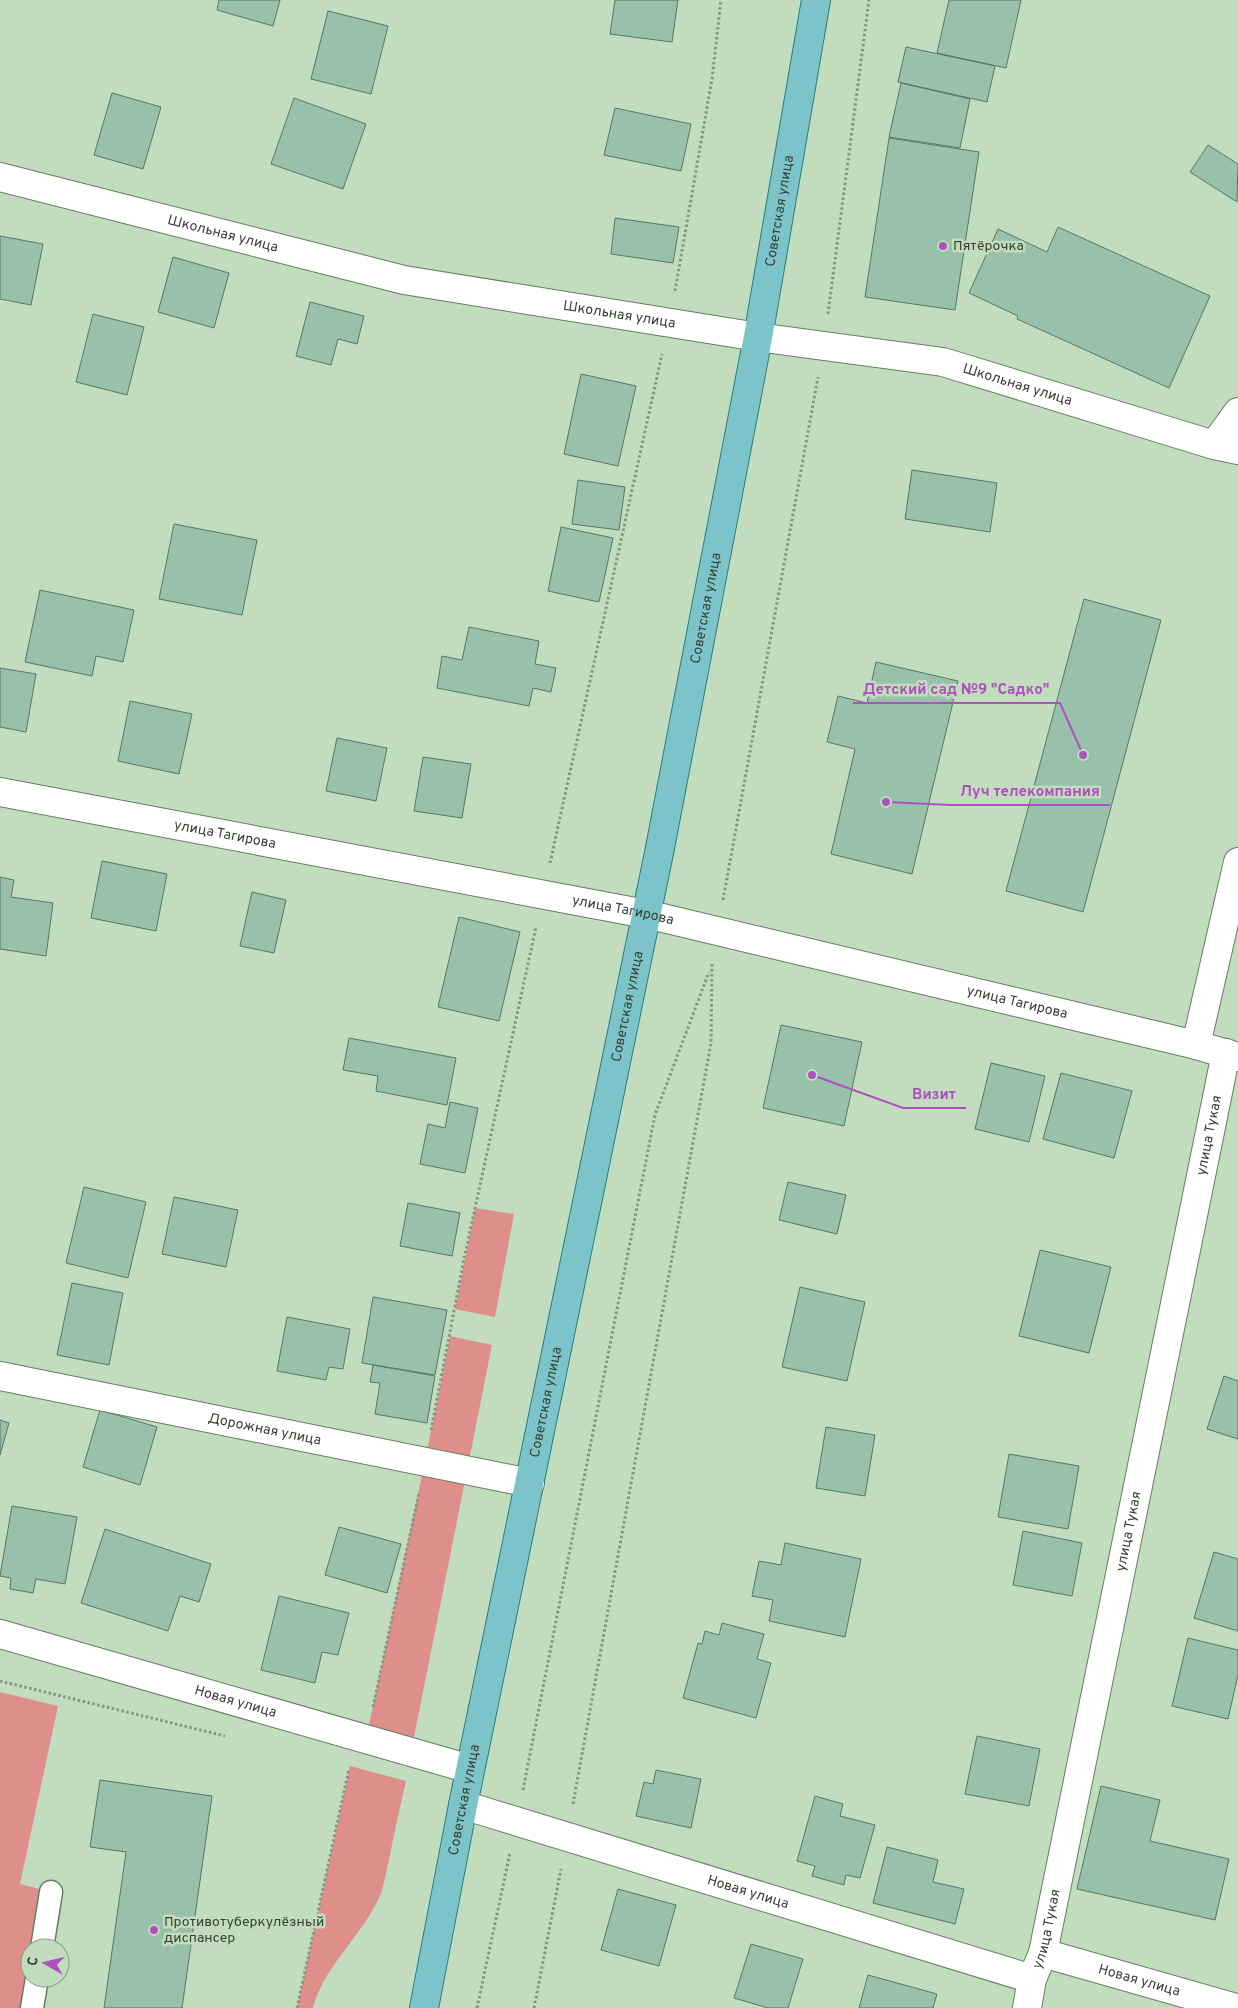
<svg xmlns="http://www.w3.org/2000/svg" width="1238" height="2008" viewBox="0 0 1238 2008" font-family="Overpass,sans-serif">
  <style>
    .green { fill: #de8f8c }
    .building { fill: #98c0ab; stroke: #547966 }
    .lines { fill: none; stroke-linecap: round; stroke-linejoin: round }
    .service-casing { stroke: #657e62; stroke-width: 25 }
    .minor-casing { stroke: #657e62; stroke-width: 30 }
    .tertiary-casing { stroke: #657e62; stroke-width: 30 }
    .primary-casing { stroke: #2a7d7d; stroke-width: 30 }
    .path { stroke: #83977f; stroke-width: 3; stroke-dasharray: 2.5 2.5; stroke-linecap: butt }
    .service { stroke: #fff; stroke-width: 22 }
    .minor { stroke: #fff; stroke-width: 28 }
    .tertiary { stroke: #fff; stroke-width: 28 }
    .primary { stroke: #7cc4c9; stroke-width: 28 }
    .poi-dot { fill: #ad52bd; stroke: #c2ddbd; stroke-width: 2 }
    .labels { text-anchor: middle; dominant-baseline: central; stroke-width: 5; stroke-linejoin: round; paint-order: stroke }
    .street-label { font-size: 14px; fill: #364134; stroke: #c2ddbd }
    .poi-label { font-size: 14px; fill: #364134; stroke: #c2ddbd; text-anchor: start }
    .leader { fill: none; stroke: #ad52bd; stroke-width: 2 }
    .callout-dot { fill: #ad52bd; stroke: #c2ddbd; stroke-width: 2 }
    .callout-label { font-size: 15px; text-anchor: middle; font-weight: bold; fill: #ad52bd; stroke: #c2ddbd; stroke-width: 5; stroke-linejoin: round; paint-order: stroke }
  </style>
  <rect width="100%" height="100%" fill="#c2ddbd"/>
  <!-- green -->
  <path class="green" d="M475 1208 514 1214 495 1317 455 1309Z
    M450 1336 492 1345 411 1752 366 1739 425 1461Z
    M0 1692 58 1706 20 1884 51 1892 42 1948H30L32 2008H0Z
    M350 1766 406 1781C400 1807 394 1833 389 1860 386 1870 385 1883 381 1893 364 1935 324 1965 313 2008H297Z"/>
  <!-- building -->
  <path class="building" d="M219 0H280L273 26 217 10Z
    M615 0H678L672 42 610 34Z
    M949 0H1021L1006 68 937 53Z
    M328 11 388 26 371 94 311 79Z
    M906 47 995 66 987 102 898 82Z
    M901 83 970 99 960 148 889 137Z
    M112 93 161 107 143 169 94 155Z
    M294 98 366 124 343 189 271 164Z
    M615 108 691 124 681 171 604 155Z
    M889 138 979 152 955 310 865 297Z
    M1208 145 1238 164 1237 202 1190 172Z
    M615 218 679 227 673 263 611 254Z
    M1058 227 1210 296 1169 388 1017 319 1018 316 969 293 998 229 1047 252Z
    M0 236 43 244 31 305 0 299Z
    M173 257 229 273 214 328 158 312Z
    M310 302 364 316 357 344 338 339 331 365 296 356Z
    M93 314 144 327 127 395 76 382Z
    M581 374 636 386 618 466 564 454Z
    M912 470 997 483 990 532 905 519Z
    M578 480 625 487 619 530 572 524Z
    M174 524 257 540 242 615 159 599Z
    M561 527 613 538 599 602 548 591Z
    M40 590 134 610 123 662 96 656 92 676 25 662Z
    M1084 599 1161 620 1083 912 1006 891Z
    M469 627 539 641 535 664 556 668 551 692 533 688 529 706 437 688 442 656 462 660Z
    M876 662 958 681 912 874 831 854 855 749 827 742 838 696 867 703Z
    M0 668 36 674 26 732 0 727Z
    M130 701 192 714 179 774 118 761Z
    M337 738 387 748 376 801 326 791Z
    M423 757 471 764 462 818 414 811Z
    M102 861 167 874 156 931 91 918Z
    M0 877 14 880 11 897 53 903 46 956 0 949Z
    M252 892 286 900 274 953 240 946Z
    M459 917 520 932 499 1021 438 1007Z
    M781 1025 862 1042 844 1126 763 1108Z
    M349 1038 456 1058 447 1105 376 1091 378 1076 343 1070Z
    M991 1063 1045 1076 1029 1142 975 1129Z
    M1061 1073 1132 1091 1114 1158 1043 1139Z
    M450 1102 478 1108 465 1173 420 1164 428 1124 445 1128Z
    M788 1182 846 1195 837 1234 779 1220Z
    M84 1187 146 1202 128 1278 66 1263Z
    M174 1197 238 1210 226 1267 162 1254Z
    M408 1203 460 1213 452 1256 400 1246Z
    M1040 1250 1111 1267 1089 1353 1019 1336Z
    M72 1283 123 1293 109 1365 57 1355Z
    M800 1287 865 1302 847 1381 782 1367Z
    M373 1297 447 1310 435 1375 362 1363Z
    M287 1317 350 1329 343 1369 329 1367 326 1380 277 1371Z
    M373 1365 435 1376 427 1423 375 1414 380 1383 370 1382Z
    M1224 1376 1238 1381V1439L1207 1429Z
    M100 1410 157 1427 140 1485 83 1467Z
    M0 1420 9 1423 0 1455Z
    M826 1427 875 1435 865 1496 816 1488Z
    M1009 1454 1079 1466 1068 1529 998 1517Z
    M12 1506 77 1517 65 1584 36 1579 33 1593 10 1589 11 1578 0 1576Z
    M339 1527 401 1544 387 1593 325 1575Z
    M105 1529 211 1564 199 1602 180 1596 168 1631 81 1603Z
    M1023 1531 1082 1543 1072 1596 1013 1585Z
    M785 1543 861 1559 845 1637 769 1621 773 1600 752 1596 759 1561 781 1565Z
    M1214 1552 1238 1559V1631L1194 1618Z
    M279 1596 349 1613 338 1655 322 1652 315 1683 261 1670Z
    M722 1623 764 1634 757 1659 771 1663 756 1718 683 1698 698 1643 702 1644 705 1631 719 1635Z
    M1188 1638 1238 1650V1675L1228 1719 1172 1706Z
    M977 1736 1040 1749 1029 1806 965 1794Z
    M656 1770 701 1779 691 1828 636 1816 644 1782 653 1784Z
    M100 1780 212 1796 182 2008H104L126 1852 90 1847Z
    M1101 1786 1160 1800 1150 1841 1229 1859 1215 1920 1077 1889Z
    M815 1796 843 1804 840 1816 875 1825 860 1878 846 1875 844 1885 812 1876 815 1866 797 1861Z
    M887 1847 938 1860 933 1882 964 1889 955 1924 873 1903Z
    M618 1889 676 1905 659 1966 601 1950Z
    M751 1944 803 1959 788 2008H768L734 1998Z
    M868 1975 937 1994 933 2008H859Z"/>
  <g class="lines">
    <!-- service casing -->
    <g class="service-casing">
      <path id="service" d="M42 1948 51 1892
        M32 2008 37 1978"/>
    </g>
    <!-- minor casing -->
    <g class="minor-casing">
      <g id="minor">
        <path id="s1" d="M0 177 404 280 758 337 943 362 1214 445 1238 450"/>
        <path d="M1214 445 1238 412"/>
        <path d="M1196 1045 1238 862"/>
        <path id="s2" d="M0 1376 530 1483"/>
        <path id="s3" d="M0 1634 470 1769"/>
        <path id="s4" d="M463 1805 1032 1979"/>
        <path id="s5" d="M1043 1953 1236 2008"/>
        <path id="s6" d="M1027 2008 1032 1979 1043 1953 1226 1053"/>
      </g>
    </g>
    <!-- tertiary casing -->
    <g class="tertiary-casing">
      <g id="tertiary">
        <path id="s7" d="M0 792 646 914 1196 1045 1238 1057"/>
      </g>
    </g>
    <!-- primary casing -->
    <g class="primary-casing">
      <g id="primary">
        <path id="s8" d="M424 2008 463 1805 659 853 758 337 816 0"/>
      </g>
    </g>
    <!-- path -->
    <path class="path" d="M675 291 712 79 721 0
      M828 314 869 0
      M550 863 662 354
      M723 900 818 377
      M431 1430 464 1259 536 927
      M0 1681 225 1736
      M373 1707 419 1493
      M523 1790 655 1115 709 972
      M573 1804 711 1043 712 962
      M297 2008 349 1769
      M477 2008 510 1853
      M534 2008 561 1869"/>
    <!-- service -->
    <use href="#service" class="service"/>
    <!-- minor -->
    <use href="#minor" class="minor"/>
    <!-- tertiary -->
    <use href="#tertiary" class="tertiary"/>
    <!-- primary -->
    <use href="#primary" class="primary"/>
  </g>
  <!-- markers -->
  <g class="poi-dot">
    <circle cx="943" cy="246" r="5"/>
    <circle cx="154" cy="1930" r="5"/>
  </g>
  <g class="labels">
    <!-- street labels -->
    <g class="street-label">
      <text stroke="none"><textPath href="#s8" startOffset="1832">Советская улица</textPath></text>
      <text stroke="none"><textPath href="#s1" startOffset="230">Школьная улица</textPath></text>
      <text stroke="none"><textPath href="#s1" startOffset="635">Школьная улица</textPath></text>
      <text stroke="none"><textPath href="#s1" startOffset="1040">Школьная улица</textPath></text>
      <text stroke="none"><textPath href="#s8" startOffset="1428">Советская улица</textPath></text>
      <text stroke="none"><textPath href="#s7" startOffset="229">улица Тагирова</textPath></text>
      <text stroke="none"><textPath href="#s7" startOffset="634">улица Тагирова</textPath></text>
      <text stroke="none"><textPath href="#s7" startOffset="1039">улица Тагирова</textPath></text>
      <text stroke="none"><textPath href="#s8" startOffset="1022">Советская улица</textPath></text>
      <text stroke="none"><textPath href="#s6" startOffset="892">улица Тукая</textPath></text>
      <text stroke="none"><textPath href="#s8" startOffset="618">Советская улица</textPath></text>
      <text stroke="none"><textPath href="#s2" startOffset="270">Дорожная улица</textPath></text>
      <text stroke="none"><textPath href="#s6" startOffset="488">улица Тукая</textPath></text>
      <text stroke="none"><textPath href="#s3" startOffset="245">Новая улица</textPath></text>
      <text stroke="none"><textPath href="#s8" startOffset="212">Советская улица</textPath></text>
      <text stroke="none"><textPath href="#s4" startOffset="298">Новая улица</textPath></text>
      <text stroke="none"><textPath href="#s6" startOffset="82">улица Тукая</textPath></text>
      <text stroke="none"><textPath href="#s5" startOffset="100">Новая улица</textPath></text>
    </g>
    <!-- poi labels -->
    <g class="poi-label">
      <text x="953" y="246">Пятёрочка</text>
      <text x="164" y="1922">Противотуберкулёзный<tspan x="164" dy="16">диспансер</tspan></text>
    </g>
  </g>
  <!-- callouts -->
  <path class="leader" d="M1083 755L1060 703H853M886 802L951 805H1110M812 1075L903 1108H966"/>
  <g class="callout-dot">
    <circle cx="1083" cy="755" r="5"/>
    <circle cx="886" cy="802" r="5"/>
    <circle cx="812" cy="1075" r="5"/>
  </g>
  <g class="callout-label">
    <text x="956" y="694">Детский сад №9 "Садко"</text>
    <text x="1030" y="796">Луч телекомпания</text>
    <text x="934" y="1099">Визит</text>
  </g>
  <!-- north arrow -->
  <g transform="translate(45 1963) rotate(278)"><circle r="24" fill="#c2ddbd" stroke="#8a9f86"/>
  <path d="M0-4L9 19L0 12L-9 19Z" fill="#ad52bd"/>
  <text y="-8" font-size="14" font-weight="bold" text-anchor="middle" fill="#364134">С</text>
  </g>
</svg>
